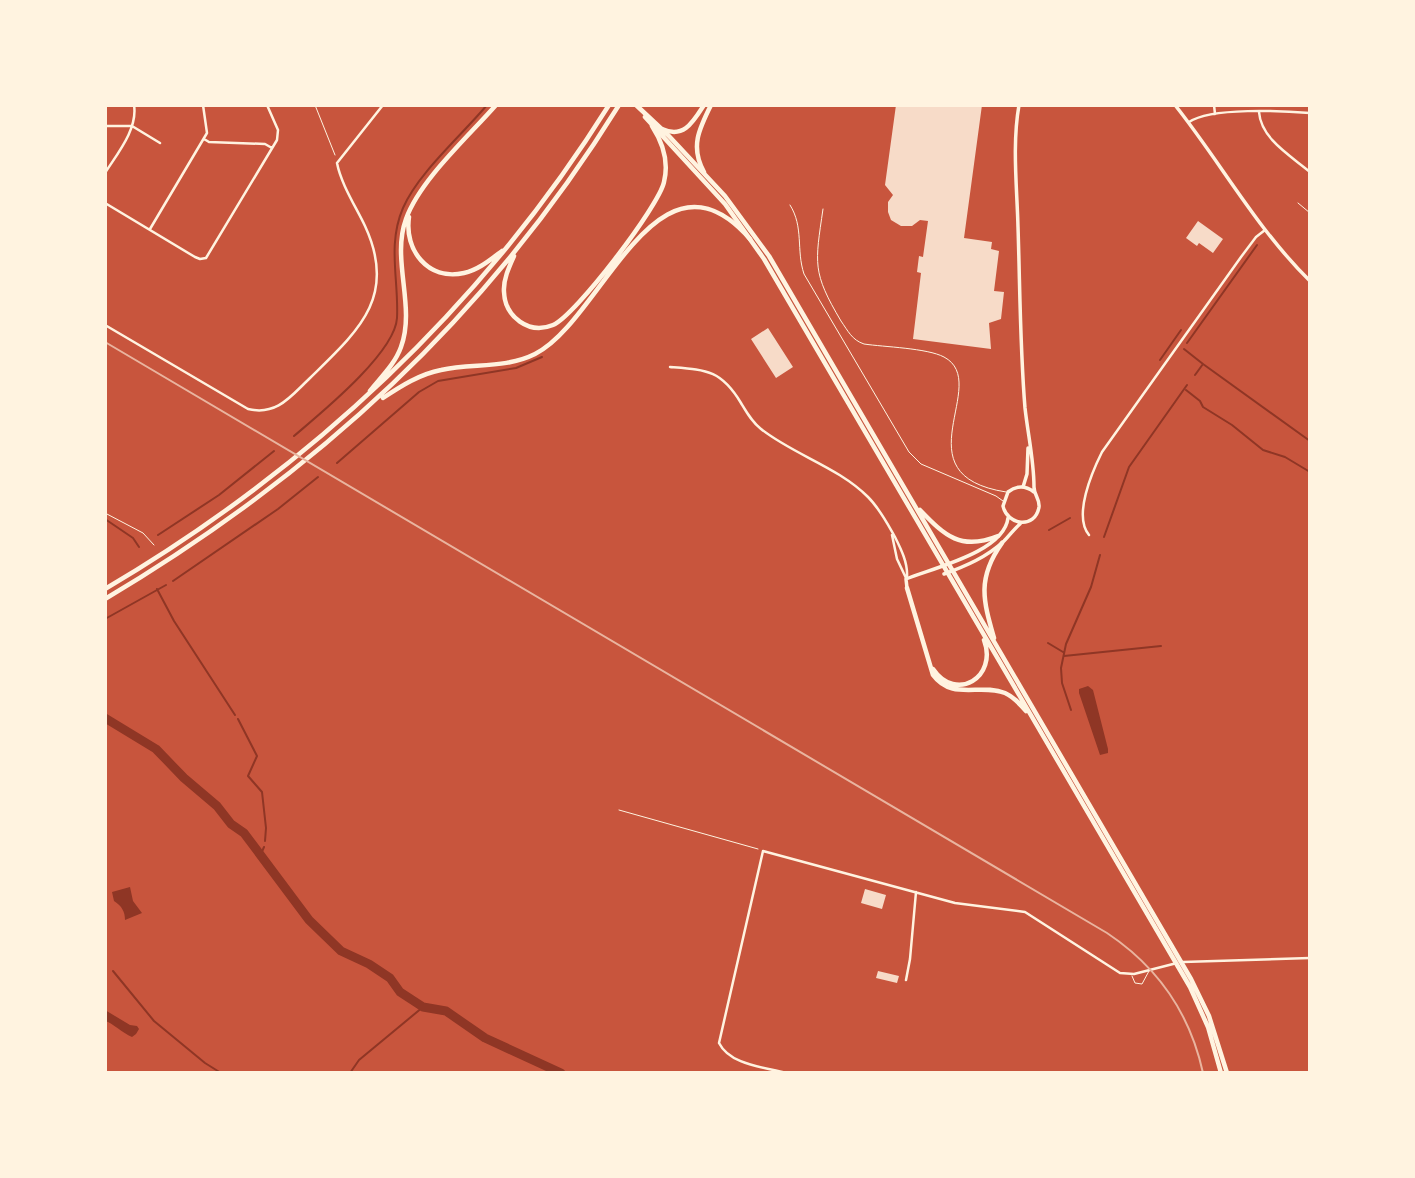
<svg xmlns="http://www.w3.org/2000/svg" width="1415" height="1178" viewBox="0 0 1415 1178" font-family="'Sofia Sans Condensed',sans-serif">
  <style>
    .water { fill: #8f3625 }
    .lines { fill: none; stroke-linecap: round; stroke-linejoin: round }
    .stream { stroke: #8f3625; stroke-width: 2 }
    .river { stroke: #8f3625; stroke-width: 9 }
    .building { fill: #f7dbc8 }
    .path { stroke: #fff3e0; stroke-width: 1 }
    .service { stroke: #fff3e0; stroke-width: 1 }
    .minor { stroke: #fff3e0; stroke-width: 2.5 }
    .tertiary { stroke: #fff3e0; stroke-width: 3.5 }
    .secondary { stroke: #fff3e0; stroke-width: 3.5 }
    .primary { stroke: #fff3e0; stroke-width: 4.5 }
    .motorway { stroke: #fff3e0; stroke-width: 4.5 }
    .rail { stroke: #e9b49f; stroke-width: 2 }
  </style>
  <rect width="100%" height="100%" fill="#c8553d"/>
  <!-- water -->
  <path class="water" d="M1088 686 1093 690 1108 749V753L1100 755 1079 693V689Z
    M130 887 133 901 142 913 125 920C125 912 122 906 114 901L112 892Z
    M105 1010 130 1025 137 1026 139 1029 136 1034 132 1037C122 1033 113 1023 105 1021Z"/>
  <g class="lines">
    <!-- stream -->
    <path class="stream" d="M1187 343 1257 245
      M1184 349 1203 364 1195 375
      M1160 360 1181 330
      M1203 364 1310 441
      M1186 390 1200 401 1203 407 1232 425 1263 450 1285 457 1310 472
      M294 436C321 413 395 353 397 318 399 280 387 245 403 208 418 173 462 135 487 105
      M337 463 419 392 438 381 516 368 542 357
      M105 519 133 538 139 547
      M1049 530 1070 518
      M158 535 219 495 274 451
      M1104 537 1129 467 1187 385
      M173 581 278 509 318 477
      M157 589 174 621 235 715
      M105 619 166 585
      M1048 643 1063 652
      M1064 656 1161 646
      M1071 710 1062 683 1061 668 1066 644 1091 587 1100 555
      M238 719 257 756 248 776 262 792 266 828 265 841
      M261 854 264 847
      M113 971 154 1021 205 1063 221 1073
      M350 1073 359 1060 423 1007"/>
    <!-- river -->
    <path class="river" d="M105 718 156 749 184 778 217 806 231 824 244 833 309 920 341 951 369 964 390 978 400 992 423 1007 446 1011 485 1038 561 1073"/>
  </g>
  <!-- building -->
  <path class="building" d="M896 105H982L964 238 992 242 991 249 999 251 994 291 1004 292 1001 319 989 323 991 349 913 339 921 273 917 272 919 256 923 257 928 221 920 220 912 226H901L891 220 888 212V202L893 195 885 185Z
    M1198 221 1223 239 1213 253 1199 243 1197 246 1186 238Z
    M768 328 793 367 776 378 751 339Z
    M865 889 886 895 882 909 861 903Z
    M878 971 899 976 897 983 876 978Z"/>
  <g class="lines">
    <!-- path -->
    <path class="path" d="M315 105 335 155
      M105 513 143 533 154 545
      M619 810 758 849"/>
    <!-- service -->
    <path class="service" d="M1298 203 1310 213
      M790 205C804 227 796 250 804 274L909 452 921 464 996 496 1003 501
      M823 209C815 264 812 272 841 321 848 331 852 340 864 344 884 347 927 348 944 357 993 383 897 475 1006 492
      M1132 976 1135 983 1142 984 1149 971"/>
    <!-- minor -->
    <path class="minor" d="M1214 105 1215 114
      M1259 112C1261 139 1291 156 1310 172
      M1189 122C1211 107 1283 111 1310 113
      M105 126H132L160 143
      M204 139 209 142 265 144 272 148
      M105 173C117 154 138 129 134 105
      M105 203 195 257 200 259 206 258 277 140 278 130 267 105
      M150 229 207 133 203 105
      M105 325 248 409C277 416 291 396 310 378 358 331 398 297 365 226 356 207 341 184 337 163L383 105
      M670 367C707 370 721 370 741 403 747 413 752 422 761 429 794 455 838 467 868 497 880 509 887 523 895 537 901 549 908 563 907 577
      M892 535 897 559 906 578
      M1089 535C1073 516 1092 472 1102 452L1241 257 1256 237 1265 230
      M1183 962 1310 958
      M906 980 910 959 916 892
      M786 1073C764 1067 730 1065 719 1043L763 851 955 903 1025 912 1120 973 1134 974 1177 963"/>
    <!-- tertiary -->
    <path class="tertiary" d="M1175 105C1221 163 1257 229 1310 281"/>
    <!-- secondary -->
    <path class="secondary" d="M1019 105C1012 145 1017 187 1018 227 1020 287 1020 348 1025 408 1028 435 1034 461 1034 487 1034 495 1040 499 1039 507 1035 530 1007 525 1003 506L1008 492C1017 485 1025 485 1034 492
      M1023 487 1027 474 1028 448
      M944 574C966 566 987 557 1004 541 1010 535 1014 529 1020 524
      M907 588 906 579C933 568 1004 552 1008 518"/>
    <!-- primary -->
    <path class="primary" d="M636 105 668 135 725 196 769 256 1191 979 1209 1016 1227 1073
      M645 117 725 204 764 259 1190 987 1208 1027 1221 1073
      M920 510C945 536 961 551 998 536
      M907 588 933 675C952 701 980 683 1005 693 1014 697 1020 704 1026 711
      M994 638C983 600 977 578 1002 543
      M933 669C956 703 998 677 984 640"/>
    <!-- motorway -->
    <path class="motorway" d="M662 129C684 139 693 122 704 105
      M704 172C690 147 699 129 711 105
      M409 217C404 250 428 281 464 273 478 270 490 260 502 251
      M514 256C509 267 503 280 504 292 505 317 529 335 553 325 575 316 659 206 664 182 669 162 663 143 652 126
      M370 391C381 377 395 364 401 347 416 306 391 260 406 219 420 180 468 137 496 105
      M383 398C401 386 420 374 441 370 472 363 505 369 535 354 602 321 657 133 750 239
      M105 589C309 469 483 306 609 105
      M105 599C317 473 488 316 619 105"/>
    <!-- rail -->
    <path class="rail" d="M105 342 1107 933C1158 967 1190 1013 1203 1073"/>
  </g>
  <!-- border -->
  <rect width="1415" height="1178" fill="none" stroke="#fff3e0" stroke-width="214"/>
</svg>
